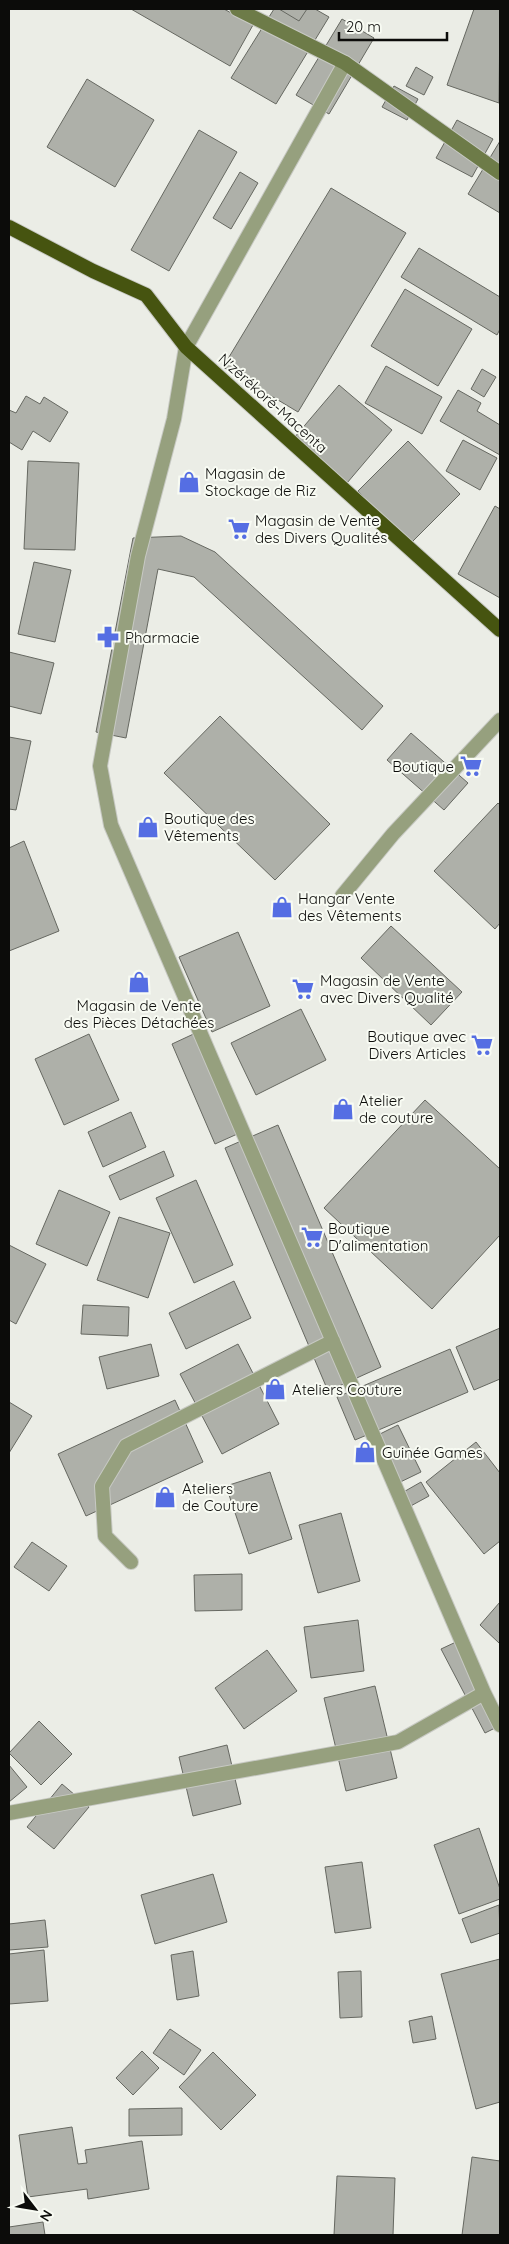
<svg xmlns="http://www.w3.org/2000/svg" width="509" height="2244" viewBox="0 0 509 2244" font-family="Quicksand,sans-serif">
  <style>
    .building { fill: #aeb0a9; stroke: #666861 }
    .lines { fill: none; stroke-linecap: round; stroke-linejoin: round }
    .minor-casing { stroke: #c7c9c3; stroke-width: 16 }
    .secondary-casing { stroke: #c7c9c3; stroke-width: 16 }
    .trunk-casing { stroke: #c7c9c3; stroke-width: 16 }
    .minor { stroke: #96a07e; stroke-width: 14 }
    .secondary { stroke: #6d7b48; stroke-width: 14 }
    .trunk { stroke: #465410; stroke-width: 14 }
    .labels { text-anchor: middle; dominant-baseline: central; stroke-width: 4; stroke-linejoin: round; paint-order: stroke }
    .street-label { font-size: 15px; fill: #0c0c0a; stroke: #f8fbf3 }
    .poi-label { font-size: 15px; fill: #0c0c0a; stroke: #f8fbf3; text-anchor: start }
  </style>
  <rect width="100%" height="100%" fill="#ebede6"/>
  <!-- building -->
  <path class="building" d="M131 9H224L253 25 230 66Z
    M274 9H315L329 17 276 104 231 78Z
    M279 9H307L299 21Z
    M474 9H500L499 103 447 85Z
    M342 19 374 38 329 114 296 95Z
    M416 67 433 77 424 95 406 86Z
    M87 79 154 120 115 187 47 147Z
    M394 86 418 99 407 120 382 107Z
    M457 120 493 139 472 177 436 158Z
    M199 130 237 152 169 271 131 250Z
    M500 141V213L468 194Z
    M240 172 258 183 231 229 213 218Z
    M331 188 406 233 298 412 223 367Z
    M419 248 500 297V329L497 335 401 277Z
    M405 289 472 329 438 386 371 346Z
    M386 366 442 397 422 434 365 403Z
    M482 369 496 377 484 397 471 389Z
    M339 385 392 430 347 483 294 438Z
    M458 390 481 403 477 411 500 425V455L440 421Z
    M26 396 40 404 44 397 68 412 50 442 33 431 22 450 9 442V410L16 413Z
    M463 440 497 458 480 490 446 471Z
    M408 441 460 494 410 544 358 491Z
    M28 461 79 463 75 550 24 549Z
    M495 506 500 509V598L458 574Z
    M181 536 215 552 383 706 362 730 194 577 158 569 126 738 96 732 133 538Z
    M34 562 71 570 55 642 18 634Z
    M9 652 54 663 41 714 9 706Z
    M220 716 330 824 275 880 164 773Z
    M411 733 468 783 444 810 387 760Z
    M9 737 31 741 16 810 9 809Z
    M498 803 500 805V923L495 929 434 871Z
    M24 841 59 931 9 951V848Z
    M391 926 462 992 431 1025 361 958Z
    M238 932 270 1006 212 1032 179 957Z
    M301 1009 326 1060 256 1095 231 1043Z
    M200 1031 244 1131 215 1144 172 1044Z
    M89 1034 119 1100 64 1125 35 1059Z
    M425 1100 500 1169V1235L432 1309 324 1208Z
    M131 1112 146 1147 103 1167 88 1132Z
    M278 1125 381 1367 328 1391 225 1148Z
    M164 1151 174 1176 120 1200 109 1176Z
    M196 1180 233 1265 194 1283 156 1198Z
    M59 1190 110 1212 87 1266 36 1244Z
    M119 1217 170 1233 148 1298 97 1280Z
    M9 1245 46 1264 16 1324 9 1320Z
    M234 1281 251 1318 186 1349 169 1313Z
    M83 1305 129 1307 128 1336 81 1334Z
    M500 1328V1379L474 1390 456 1347Z
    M151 1344 159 1376 107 1389 99 1357Z
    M238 1344 279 1424 222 1454 180 1374Z
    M450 1349 468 1392 355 1440 337 1397Z
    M175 1400 203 1462 86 1516 58 1454Z
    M9 1402 32 1416 9 1453Z
    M398 1425 421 1472 390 1487 368 1440Z
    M476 1442 500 1473V1541L484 1554 426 1482Z
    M270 1472 292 1539 249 1554 226 1486Z
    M421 1482 429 1496 407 1508 400 1494Z
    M341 1513 360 1581 318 1593 299 1525Z
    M32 1542 67 1566 49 1591 14 1567Z
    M242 1574V1610L195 1611 194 1575Z
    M500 1602V1641L499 1643 480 1625Z
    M358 1620 364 1671 311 1678 304 1627Z
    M456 1642 499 1726 485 1733 441 1649Z
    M267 1650 297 1691 244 1729 215 1688Z
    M375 1686 397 1778 346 1791 324 1698Z
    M39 1721 72 1754 41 1785 9 1753Z
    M227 1745 241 1804 193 1816 179 1757Z
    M9 1765 27 1787 9 1802Z
    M62 1784 89 1807 54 1849 27 1827Z
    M479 1828 500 1889V1899L459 1914 434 1845Z
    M362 1862 371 1928 335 1933 325 1867Z
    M213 1874 227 1922 155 1944 141 1895Z
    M499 1905 500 1933 471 1943 462 1919Z
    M45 1920 48 1947 9 1950V1924Z
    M44 1950 48 2001 9 2004V1954Z
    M193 1951 199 1996 177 2000 171 1955Z
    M500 1959V2102L476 2109 441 1974Z
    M361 1971 362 2017 340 2018 338 1972Z
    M432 2016 436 2039 413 2043 409 2021Z
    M170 2029 201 2050 184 2075 153 2053Z
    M142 2051 159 2068 133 2095 116 2078Z
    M213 2052 256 2095 221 2130 179 2087Z
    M182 2108V2135L129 2136V2109Z
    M72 2127 78 2164 87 2163 85 2150 142 2141 149 2189 88 2199 87 2189 28 2197 19 2135Z
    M472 2157 500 2161V2235H462Z
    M337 2176 395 2178 393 2235H334Z
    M43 2222 45 2235H9V2227Z"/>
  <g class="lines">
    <!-- minor casing -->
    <g class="minor-casing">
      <path id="minor" d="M345 63 186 347 174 419 138 556 100 766 111 825 484 1693 500 1725
        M342 896 393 834 500 720
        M131 1562 105 1536 102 1486 126 1446 333 1341
        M9 1813 398 1742 484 1693"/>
    </g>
    <!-- secondary casing -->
    <g class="secondary-casing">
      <path id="secondary" d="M237 9 345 63 500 173"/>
    </g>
    <!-- trunk casing -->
    <g class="trunk-casing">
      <path id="trunk" d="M9 227 93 271 146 295 186 347 500 630"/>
    </g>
    <!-- minor -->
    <use href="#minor" class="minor"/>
    <!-- secondary -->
    <use href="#secondary" class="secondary"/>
    <!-- trunk -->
    <use href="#trunk" class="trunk"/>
  </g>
  <!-- icons -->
  <defs>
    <g id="shop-bare" transform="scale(1.725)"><path d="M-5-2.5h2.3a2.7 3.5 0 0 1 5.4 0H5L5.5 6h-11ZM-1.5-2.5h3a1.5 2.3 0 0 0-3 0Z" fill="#556ee3" stroke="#f8fbf3" stroke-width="2.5" paint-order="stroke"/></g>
    <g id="supermarket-bare" transform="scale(1.725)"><path d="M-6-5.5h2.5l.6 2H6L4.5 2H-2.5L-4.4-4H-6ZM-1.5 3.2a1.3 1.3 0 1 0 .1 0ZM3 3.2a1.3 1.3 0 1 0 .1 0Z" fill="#556ee3" stroke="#f8fbf3" stroke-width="2.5" paint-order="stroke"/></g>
    <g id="pharmacy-bare" transform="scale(1.725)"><path d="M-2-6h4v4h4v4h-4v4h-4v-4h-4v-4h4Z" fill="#556ee3" stroke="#f8fbf3" stroke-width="2.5" paint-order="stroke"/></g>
  </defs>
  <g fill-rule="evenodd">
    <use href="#shop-bare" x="189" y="482"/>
    <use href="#supermarket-bare" x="239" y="529"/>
    <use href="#pharmacy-bare" x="108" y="637"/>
    <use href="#supermarket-bare" x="471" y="766"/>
    <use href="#shop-bare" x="148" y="827"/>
    <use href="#shop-bare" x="282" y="907"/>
    <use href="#shop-bare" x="139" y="982"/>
    <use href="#supermarket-bare" x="303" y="989"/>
    <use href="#supermarket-bare" x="482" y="1045"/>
    <use href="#shop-bare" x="343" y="1109"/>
    <use href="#supermarket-bare" x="312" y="1237"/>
    <use href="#shop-bare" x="275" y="1389"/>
    <use href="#shop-bare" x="365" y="1452"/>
    <use href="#shop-bare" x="165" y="1497"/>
  </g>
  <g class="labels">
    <!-- street labels -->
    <g class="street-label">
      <text transform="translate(273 403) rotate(42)">N'zérékoré-Macenta</text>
    </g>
    <!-- poi labels -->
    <g class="poi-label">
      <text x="205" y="473">Magasin de<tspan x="205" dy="17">Stockage de Riz</tspan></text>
      <text x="255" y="520">Magasin de Vente<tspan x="255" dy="17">des Divers Qualités</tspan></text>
      <text x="125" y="637">Pharmacie</text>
      <text x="454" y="766" text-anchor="end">Boutique</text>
      <text x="164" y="818">Boutique des<tspan x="164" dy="17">Vêtements</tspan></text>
      <text x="298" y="898">Hangar Vente<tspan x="298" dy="17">des Vêtements</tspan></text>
      <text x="320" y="980">Magasin de Vente<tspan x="320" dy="17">avec Divers Qualité</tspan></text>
      <text x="139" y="1005" text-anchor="middle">Magasin de Vente<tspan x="139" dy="17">des Pièces Détachées</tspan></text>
      <text x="466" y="1036" text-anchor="end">Boutique avec<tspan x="466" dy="17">Divers Articles</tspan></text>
      <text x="359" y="1100">Atelier<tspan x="359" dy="17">de couture</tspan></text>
      <text x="328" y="1228">Boutique<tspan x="328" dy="17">D'alimentation</tspan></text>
      <text x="292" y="1389">Ateliers Couture</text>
      <text x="382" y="1452">Guinée Games</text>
      <text x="182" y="1488">Ateliers<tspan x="182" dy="17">de Couture</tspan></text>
    </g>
  </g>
  <!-- border -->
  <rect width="509" height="2244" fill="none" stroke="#0c0c0a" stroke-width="20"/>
  <!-- north arrow -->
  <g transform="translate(35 2209) rotate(121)" stroke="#f8fbf3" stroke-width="4" paint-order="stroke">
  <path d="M0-4L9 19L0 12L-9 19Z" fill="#0c0c0a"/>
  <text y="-8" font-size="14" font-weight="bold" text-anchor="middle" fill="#0c0c0a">N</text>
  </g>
  <!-- scale -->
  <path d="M339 32v8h108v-8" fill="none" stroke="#0c0c0a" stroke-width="2.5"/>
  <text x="346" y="32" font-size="15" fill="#0c0c0a" stroke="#f8fbf3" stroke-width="4" paint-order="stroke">20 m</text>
</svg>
